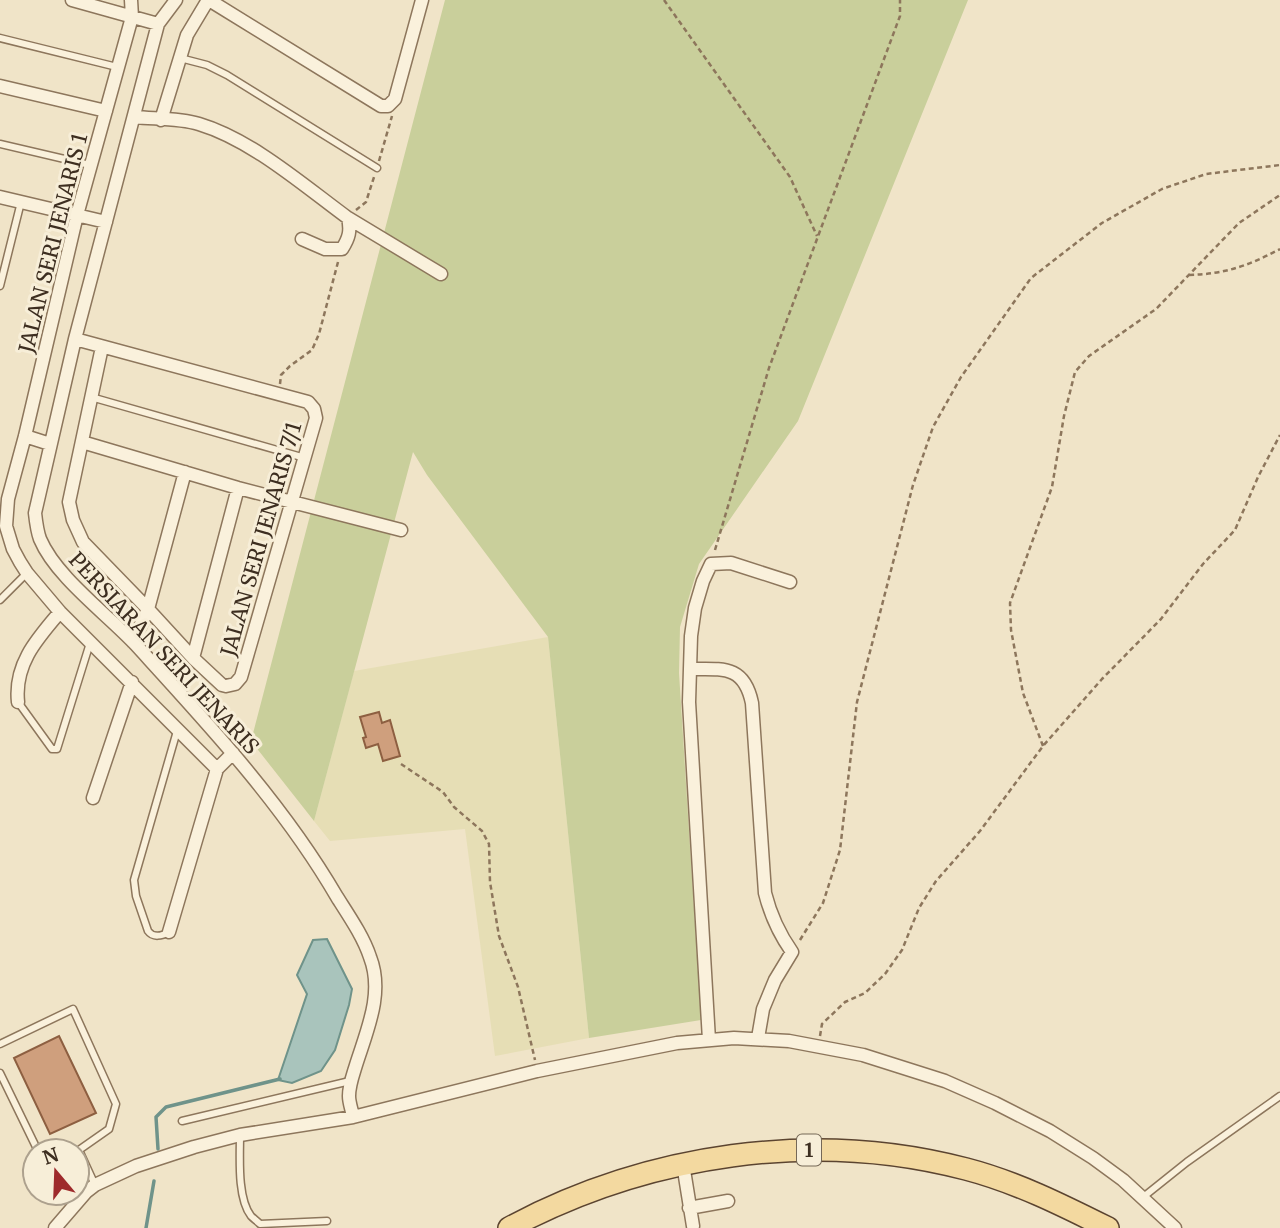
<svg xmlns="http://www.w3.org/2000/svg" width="1280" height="1228" viewBox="0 0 1280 1228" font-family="Merriweather,serif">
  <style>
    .farmland { fill: #e6deb5 }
    .green { fill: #c9cf9b }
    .water { fill: #a9c4bc; stroke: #6f938a; stroke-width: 2 }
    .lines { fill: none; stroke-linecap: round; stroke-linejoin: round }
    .stream { stroke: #6f938a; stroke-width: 3.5 }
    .building { fill: #cf9f7d; stroke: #8d5f41; stroke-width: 2 }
    .service-casing { stroke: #8d765c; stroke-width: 9 }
    .minor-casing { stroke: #8d765c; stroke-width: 15 }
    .primary-casing { stroke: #5b4430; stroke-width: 24 }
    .path { stroke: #8d765c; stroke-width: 2.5; stroke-dasharray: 5 3.5; stroke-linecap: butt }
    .service { stroke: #faf1dc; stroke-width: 6 }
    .minor { stroke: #faf1dc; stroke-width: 12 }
    .primary { stroke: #f3d9a0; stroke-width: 21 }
    .labels { text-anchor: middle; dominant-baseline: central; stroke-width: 6; stroke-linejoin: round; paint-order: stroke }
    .shield { fill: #f7eed8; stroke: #756857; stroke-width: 2 }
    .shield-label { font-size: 19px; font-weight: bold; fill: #3d2e20 }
    .street-label { font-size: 21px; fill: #3d2e20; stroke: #f7eed8 }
  </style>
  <rect width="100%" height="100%" fill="#f0e4c8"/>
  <!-- farmland -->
  <path class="farmland" d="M548 637 589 1038 495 1056 465 829 330 841 314 821 354 671Z"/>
  <!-- green -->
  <path class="green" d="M445 0H968L798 421 699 564 680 627 679 673 701 1020 589 1038 548 637 427 475 413 452 314 821 251 741Z"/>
  <!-- water -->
  <path class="water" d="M327 939 352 989 349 1005 335 1050 321 1071 292 1083 278 1080 307 994 297 975 313 940Z"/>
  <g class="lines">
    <!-- stream -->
    <path class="stream" d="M158 1149 156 1117 166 1107 280 1079
      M146 1228 154 1181"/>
  </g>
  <!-- building -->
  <path class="building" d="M379 712 382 723 390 720 400 756 383 761 378 744 366 748 363 738 366 737 360 717Z
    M59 1036 96 1113 50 1134 14 1058Z"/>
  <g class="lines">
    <!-- service casing -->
    <g class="service-casing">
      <path id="service" d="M0 38 117 67
        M180 58 207 65 227 75 377 168
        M0 144 90 165
        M0 286 21 202
        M91 397 305 458
        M0 600 27 573
        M18 702 52 749H57L90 643
        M169 932C162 936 153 938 148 931L136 896 134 880 177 731
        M0 1044 73 1009 116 1104 109 1129 79 1150 62 1151 37 1149 0 1073
        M182 1121 350 1081
        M240 1135C240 1157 237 1198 251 1216 254 1219 257 1221 260 1224L327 1221
        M79 1150 95 1185
        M1142 1198 1187 1162 1280 1096"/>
    </g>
    <!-- minor casing -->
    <g class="minor-casing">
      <path id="minor" d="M72 0 158 24
        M131 0 132 17 77 215 25 436 8 499 6 526 13 549 20 562 27 573 60 612 217 769 233 753
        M176 0 158 24 75 339 35 513C36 522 37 531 40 539 56 577 107 614 136 645 208 724 283 804 337 897 349 916 363 936 370 957 384 993 367 1030 356 1065 353 1075 349 1085 349 1096 349 1103 352 1110 353 1117
        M209 0 381 106H388L395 99 422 0
        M0 86 106 111
        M135 117C155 119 179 118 199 124 252 140 303 185 348 218 351 231 349 238 342 249H325L302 239
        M161 120 187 35 208 0
        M0 197 106 222
        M348 218 441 274
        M75 339 308 402 314 409 316 418 241 677 235 684 226 686 222 685 193 658 148 609 83 542 73 520 69 502 102 347
        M25 436 50 444
        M82 442 238 488 401 530
        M133 642 148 609 185 472
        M193 658 238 488
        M691 669C723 669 744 665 752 703L765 893C770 913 780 935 792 952L775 980 763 1009 758 1038
        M18 702C14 664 37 639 60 612
        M93 798 132 682
        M169 932 217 769
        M709 1040 689 702 691 636 695 608 703 581 711 564 731 563 790 582
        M683 1164 693 1226
        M689 1208 728 1201
        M55 1228 86 1192 95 1185 136 1166 194 1147 240 1135 353 1117 537 1071 677 1043 734 1038 789 1041 863 1055 945 1081 995 1103 1050 1131 1093 1158 1123 1180 1175 1228"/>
    </g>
    <!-- primary casing -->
    <g class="primary-casing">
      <path id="primary" d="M509 1228C647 1154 814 1129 966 1169 1016 1182 1062 1205 1108 1228"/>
    </g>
    <!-- path -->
    <path class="path" d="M664 0 790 177 817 236
      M379 161 392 116
      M356 210 366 202 374 177
      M1189 275C1225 274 1248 266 1280 249
      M280 384 281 375 290 366 312 350 319 334 338 262
      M715 550 769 368 900 16V0
      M1043 746 1023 693 1011 630 1010 603 1052 487 1064 416 1075 372 1089 356 1156 309 1239 223 1280 195
      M401 764 443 792 454 807 482 831 489 844 490 882 499 936 518 987 535 1060
      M800 940 823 903 840 850 857 702 913 485 933 427 961 377 1031 278 1102 223 1162 189 1206 174 1280 165
      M820 1036 822 1024 845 1002 865 993 885 974 902 950 919 908 936 881 980 831 1043 746 1102 679 1161 619 1203 564 1235 530 1258 477 1280 435"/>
    <!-- service -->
    <use href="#service" class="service"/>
    <!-- minor -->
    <use href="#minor" class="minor"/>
    <!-- primary -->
    <use href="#primary" class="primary"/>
  </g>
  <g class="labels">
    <!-- shield labels -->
    <rect class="shield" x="797" y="1134.5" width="24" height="31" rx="5"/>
    <g class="shield-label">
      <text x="809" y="1150">1</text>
    </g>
    <!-- street labels -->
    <g class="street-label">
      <text transform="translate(53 243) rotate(-76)">JALAN SERI JENARIS 1</text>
      <text transform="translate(261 539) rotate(-74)">JALAN SERI JENARIS 7/1</text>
      <text transform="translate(164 653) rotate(47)">PERSIARAN SERI JENARIS</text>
    </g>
  </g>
  <!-- north arrow -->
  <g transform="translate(56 1172) rotate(341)"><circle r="33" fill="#f7eed8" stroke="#ada18e" stroke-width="2"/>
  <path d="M0-5L12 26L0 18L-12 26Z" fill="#9e2a2b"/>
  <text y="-10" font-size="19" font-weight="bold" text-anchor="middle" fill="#3d2e20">N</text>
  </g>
</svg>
